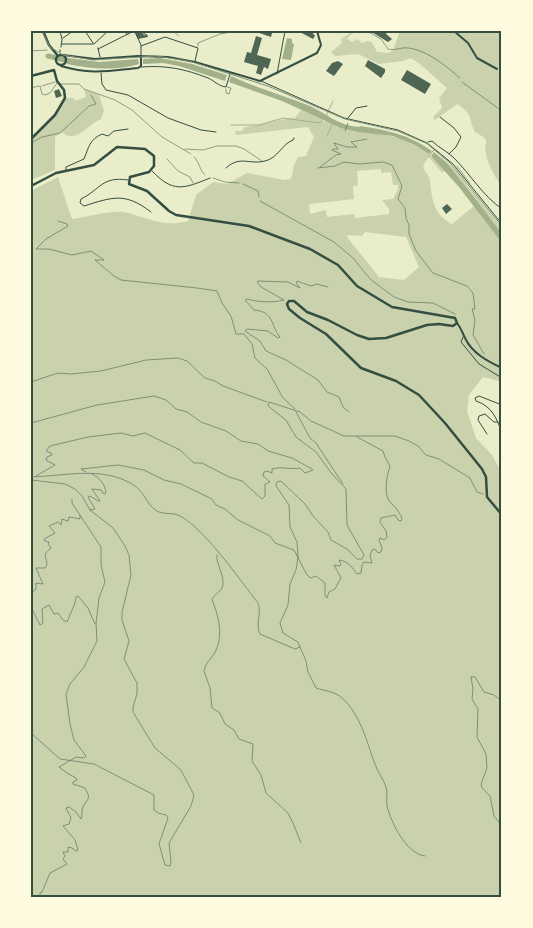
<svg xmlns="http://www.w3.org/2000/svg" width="533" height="928" viewBox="0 0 533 928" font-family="Overpass,sans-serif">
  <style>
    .green { fill: #cad2ad; fill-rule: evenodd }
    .water { fill: #a3b18a }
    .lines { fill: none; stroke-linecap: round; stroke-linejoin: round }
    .stream { stroke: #a3b18a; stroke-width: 1 }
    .river { stroke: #a3b18a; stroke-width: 5 }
    .building { fill: #4f6655 }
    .path { stroke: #344e41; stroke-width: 0.5 }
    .service { stroke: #344e41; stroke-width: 0.5 }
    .pedestrian { stroke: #344e41; stroke-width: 1 }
    .minor { stroke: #344e41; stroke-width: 1 }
    .tertiary { stroke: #344e41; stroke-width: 2 }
    .secondary { stroke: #344e41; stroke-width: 2 }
    .primary { stroke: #344e41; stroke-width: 2.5 }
    .rail { stroke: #7c8e77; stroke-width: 1 }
    .neatline { fill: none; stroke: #344e41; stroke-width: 2 }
  </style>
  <rect width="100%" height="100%" fill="#e9edc9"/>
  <!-- green -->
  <path class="green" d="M353 31H354L347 39 352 42 357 39 362 43 367 41 372 42 377 52 389 53 393 50 400 31H502V186C496 180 487 162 486 154 483 140 493 142 475 132 468 117 473 114 457 104L435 120 433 117 442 108 439 98 447 88 420 64 411 58 403 61 379 64 358 54 335 56 331 52 342 43 341 39Z
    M84 89 99 95 104 111 101 119C88 124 76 145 62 132L55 137V170L31 180V139L50 121 65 98H74L75 101 86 97Z
    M301 110 323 119 322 121 324 122 325 120C351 134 364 130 390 136 405 139 417 146 429 154V156L433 157 445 170 442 173 429 157C417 171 428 169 430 181 432 200 434 215 452 224L474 206 502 243V382L483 377 469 395 467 411 476 438 492 455 502 473V897H31V191L58 177 72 219C85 217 112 210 123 212 148 217 162 228 188 221L196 195 213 182 227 184 247 173 284 180 291 179 294 165 298 157 306 156 314 137 308 127 236 135 235 131H242L245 127C262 125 278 119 295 118ZM381 169V173L391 172 393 185H398V189L393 199 382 200 389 209V214L355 218 354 214 327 217 326 210 310 214 309 204 354 199 353 186H358L357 171ZM365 232 406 237 419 267 404 280 379 277 347 237 348 235 362 236Z
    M435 151 453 168 502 227V234L448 164Z"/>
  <!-- water -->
  <path class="water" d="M287 38 292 39V43L294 44 291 60 282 59Z
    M68 58 99 62 138 59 139 64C117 71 90 69 67 64Z
    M160 58 192 64 227 75 225 81 179 66 163 63 143 64V59Z
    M231 76C256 88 284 95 310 106 329 115 337 125 359 127L360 126C387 130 410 135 432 151L429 154 415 145 393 136 358 132 341 128 282 101 229 82Z
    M434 152 448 164 480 205 502 234V243L459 187 431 156Z"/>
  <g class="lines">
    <!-- stream -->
    <path class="stream" d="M173 31 179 36
      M239 32 243 31
      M157 33 160 31
      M326 116 333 101
      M231 125H259L283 118 320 123 324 119
      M327 136 333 123
      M457 166 470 183"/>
    <!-- river -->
    <path class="river" d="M48 56 73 62"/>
  </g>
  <!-- building -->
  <path class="building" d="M141 31 144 35 147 34 148 37 138 39 135 32Z
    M253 31H267L272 33 271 37Z
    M298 31H311L315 36 313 39Z
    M370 31H388L386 34 392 39 388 42Z
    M256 36 262 38 257 55 271 59 268 69 264 67 261 75 256 73 258 66 244 62 247 52 251 53Z
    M368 60 385 69V72L381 78 365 66Z
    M338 61 343 64 334 76 326 71 332 63Z
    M407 70 431 84 425 94 401 80Z
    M59 89 62 96 56 98 54 91Z
    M447 204 452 209 446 214 442 208Z"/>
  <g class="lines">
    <!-- path -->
    <path class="path" d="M31 51 47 50
      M462 82 502 111
      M345 131 348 123
      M31 143 42 137 60 133 89 106 96 104 91 95
      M194 157C200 162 199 170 205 175
      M320 167 336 155 341 154 332 150 333 149H338L334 143 347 147H357L351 142 367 139
      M318 168 335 166 344 162 359 164 383 162 392 165 402 186 398 199 405 208 406 218 409 225V234L416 251 433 273 467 286 473 293 475 309H472L475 320 473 335 484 354
      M213 178 225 182 239 183
      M260 201 334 242 353 258 370 279 394 297 408 302 433 303 455 314
      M58 221 67 224 68 226 46 239 36 249H49L72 255 91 251 104 260H95L114 276 121 280 197 288 217 291 222 303 231 316 236 334H244L252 344 255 358 267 369 283 398 295 409
      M328 287 317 284 311 286 297 281 296 283 300 288 288 282 258 281 257 282 261 287 284 300C272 303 258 302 247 299L245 300 254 310C275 312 270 325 280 337L278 338 268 331 247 329 245 331 260 341 266 351 286 360 318 380 327 392 339 397 343 407 349 412
      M31 382 58 373 71 374 101 371 146 360 178 358 187 361 205 378 215 381 223 386 267 402
      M296 412 310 438 316 443 343 484
      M31 423 97 405 154 396 166 400 176 409 187 412 201 422 226 431 241 441 258 444 268 451 292 458 312 469
      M86 472 81 469 118 465 144 470 164 480 181 484 212 499 216 505 225 509 238 520 270 536 275 543 294 550 307 575 311 578 316 576 325 583V596L327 598 329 592 335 589 341 578 334 565 340 566 341 564 339 560C348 561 352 567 357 574L361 573 362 565 364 562 372 563 370 556 372 550 375 549 378 553 381 552 382 548 379 540 380 538 384 540 387 537 386 531 380 522 381 518 395 515 398 520 401 521 402 519C400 512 395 507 390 502 383 494 387 475 390 466L385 457 383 451 357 437
      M36 476 55 465 46 460 47 457 52 455 51 453 46 451 50 446 88 437 121 433 133 436 145 433 180 450 194 463H202L229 477 242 481 262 499 265 496V484L270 482 263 476 264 472 267 471 272 473V469C281 466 291 470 300 468L305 473 313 470
      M31 477C64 476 102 466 132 484 145 491 147 506 157 511 164 515 173 512 180 516 204 528 240 580 258 603 262 614 255 624 260 634L295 649 300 647 298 642 283 633 280 623 288 605 290 584 296 570 298 557 297 542 290 527 289 505 276 486 277 482 281 481 305 504 313 516 328 532 331 540 347 549 357 559H362L364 555 347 525 346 489 332 474 316 452 296 437 286 420 268 406 269 402 300 412 311 421 344 436H395L409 441 418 446 426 455 439 459 470 478 477 492 483 494
      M31 480 65 484 75 489 82 496 90 510 113 528 125 546 129 555 131 575 122 612V620L129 641 124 659 137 683V694L133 707V712L155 748 181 770 194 795 191 806 169 843 171 862 170 866 165 865 159 844 168 818 166 815 158 813 154 810V795L94 764 60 759 31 733
      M90 510 95 509 88 497 90 496 98 501H100L92 489 101 490 104 494 106 493C105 484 100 478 92 474
      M217 555V559C218 566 226 581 222 588 219 593 214 594 212 600 219 616 224 638 214 654 210 660 205 664 204 671L210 688 212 708 220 713 225 724 234 730 239 739 253 744 252 761 261 775 266 793 288 813 293 823 301 843
      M31 593 36 589V583L43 584 36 568H45L47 565C46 555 42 555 51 548L48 544 49 542 45 541 44 539 55 533 49 526 58 522 61 525 62 519 68 521 69 517 80 519V516
      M31 607 40 625 43 623 42 609 49 605 54 614 58 613 63 620 67 622 75 603 76 597 78 596 88 608 95 624
      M300 647 306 661 308 672 316 688C325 691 333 691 341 697 362 715 367 745 377 769 380 775 384 781 386 787 388 793 386 799 387 806 391 822 406 854 425 856
      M502 701 494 695 484 692 475 677H471L473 689 472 699 478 709 477 737 486 754 487 768 481 784 482 788 490 796 494 816 502 826
      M40 897V893L42 892 50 873 67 864 63 859 65 856 63 852H68V847L72 848 76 851 78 850 75 840 63 826 69 824 71 818 66 808 69 807 76 812 81 819C83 815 81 810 83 807 87 798 92 800 85 788L73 784V782L77 780 76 778 67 773 59 767 76 757 84 758 86 756 74 740 70 724 66 694 70 684 84 667 97 641 96 623 99 598 105 582 101 565V547L72 503V499"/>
    <!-- service -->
    <path class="service" d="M367 31 381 39 388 49C395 51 401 47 408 48 427 50 446 66 460 78
      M198 46V43L220 34 236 31
      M60 84H79L84 89 115 100 132 110 162 137 191 154
      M40 86 42 94 45 95 50 93 57 83
      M42 86 55 82
      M31 88 39 86
      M226 89V93L229 94 231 88 227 87
      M185 149 203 150 217 146H236L244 149 262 161
      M429 156 434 150
      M167 159 178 171 190 177 193 183
      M243 184 258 191 259 197"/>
    <!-- pedestrian -->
    <path class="pedestrian" d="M60 31 62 39 61 47
      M85 31 93 43
      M124 31 128 35
      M141 31 145 34
      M148 31V32
      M135 32 141 45
      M63 38 73 31
      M62 44H94L108 31
      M98 48 100 57
      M98 49 134 31
      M60 52V50"/>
    <!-- minor -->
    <path class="minor" d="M33 31H39
      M141 46 165 37 198 48 195 61
      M141 55V46
      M141 67C166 65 185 69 208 78 215 81 218 86 226 87L230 74
      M101 73 102 84 106 90 128 95 168 118 201 130 216 132
      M277 74 285 31
      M261 81 344 118 398 130 427 143 453 164 502 224
      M440 117 454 128 461 137 456 147 449 154
      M348 118 356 108 367 106
      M428 142 432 141C439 148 447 151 454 158 471 175 482 195 502 209
      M226 168C240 155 249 165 265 161 278 158 282 144 293 140L294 138
      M66 170V167L84 159C89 147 89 140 102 134L108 136 114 131 128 129
      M152 171C173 193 183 189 210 178
      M128 180C102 176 101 189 81 199L80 203 84 206C113 197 125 192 151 212
      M463 337 461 342 479 364 502 378
      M502 405 479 396 475 398 476 401C492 406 497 419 502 433
      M487 434 478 420 479 416 485 414 494 422H498"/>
    <!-- tertiary -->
    <path class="tertiary" d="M457 323C461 328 462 332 465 338 472 353 487 361 502 368"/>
    <!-- secondary -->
    <path class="secondary" d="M454 31 468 43 477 58 497 69
      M63 55 95 59 138 56 168 57 195 62 260 81 317 53 321 45 317 31
      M61 66C91 75 108 71 138 68L141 66V56"/>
    <!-- primary -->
    <path class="primary" d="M43 31 49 45 58 56
      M56 60a5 5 0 1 1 10 0a5 5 0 1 1-10 0Z
      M31 76 54 70
      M31 139 55 115 65 98 64 90 57 81 54 70
      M31 186 56 173 94 165 117 147 145 149 154 156V166L149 172 130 177 129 184 147 191 169 211 176 215 249 226 310 249 338 265 357 286 392 307 455 318 457 323 453 326 439 324 427 325 386 338 369 339 357 335 328 320 307 312 294 301H289L287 304 289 309 300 318 326 334 361 368 396 381 419 395 445 423 482 469 486 477 487 497 502 515"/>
    <!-- rail -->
    <path class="rail" d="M42 31 50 47 63 55 93 60 156 56 189 61 268 86 345 119 398 131 428 144
      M424 141 450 163 502 226"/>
  </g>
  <!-- border -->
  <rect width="533" height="928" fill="none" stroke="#fefae0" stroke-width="65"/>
  <rect x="32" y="32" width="468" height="864" class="neatline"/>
</svg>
